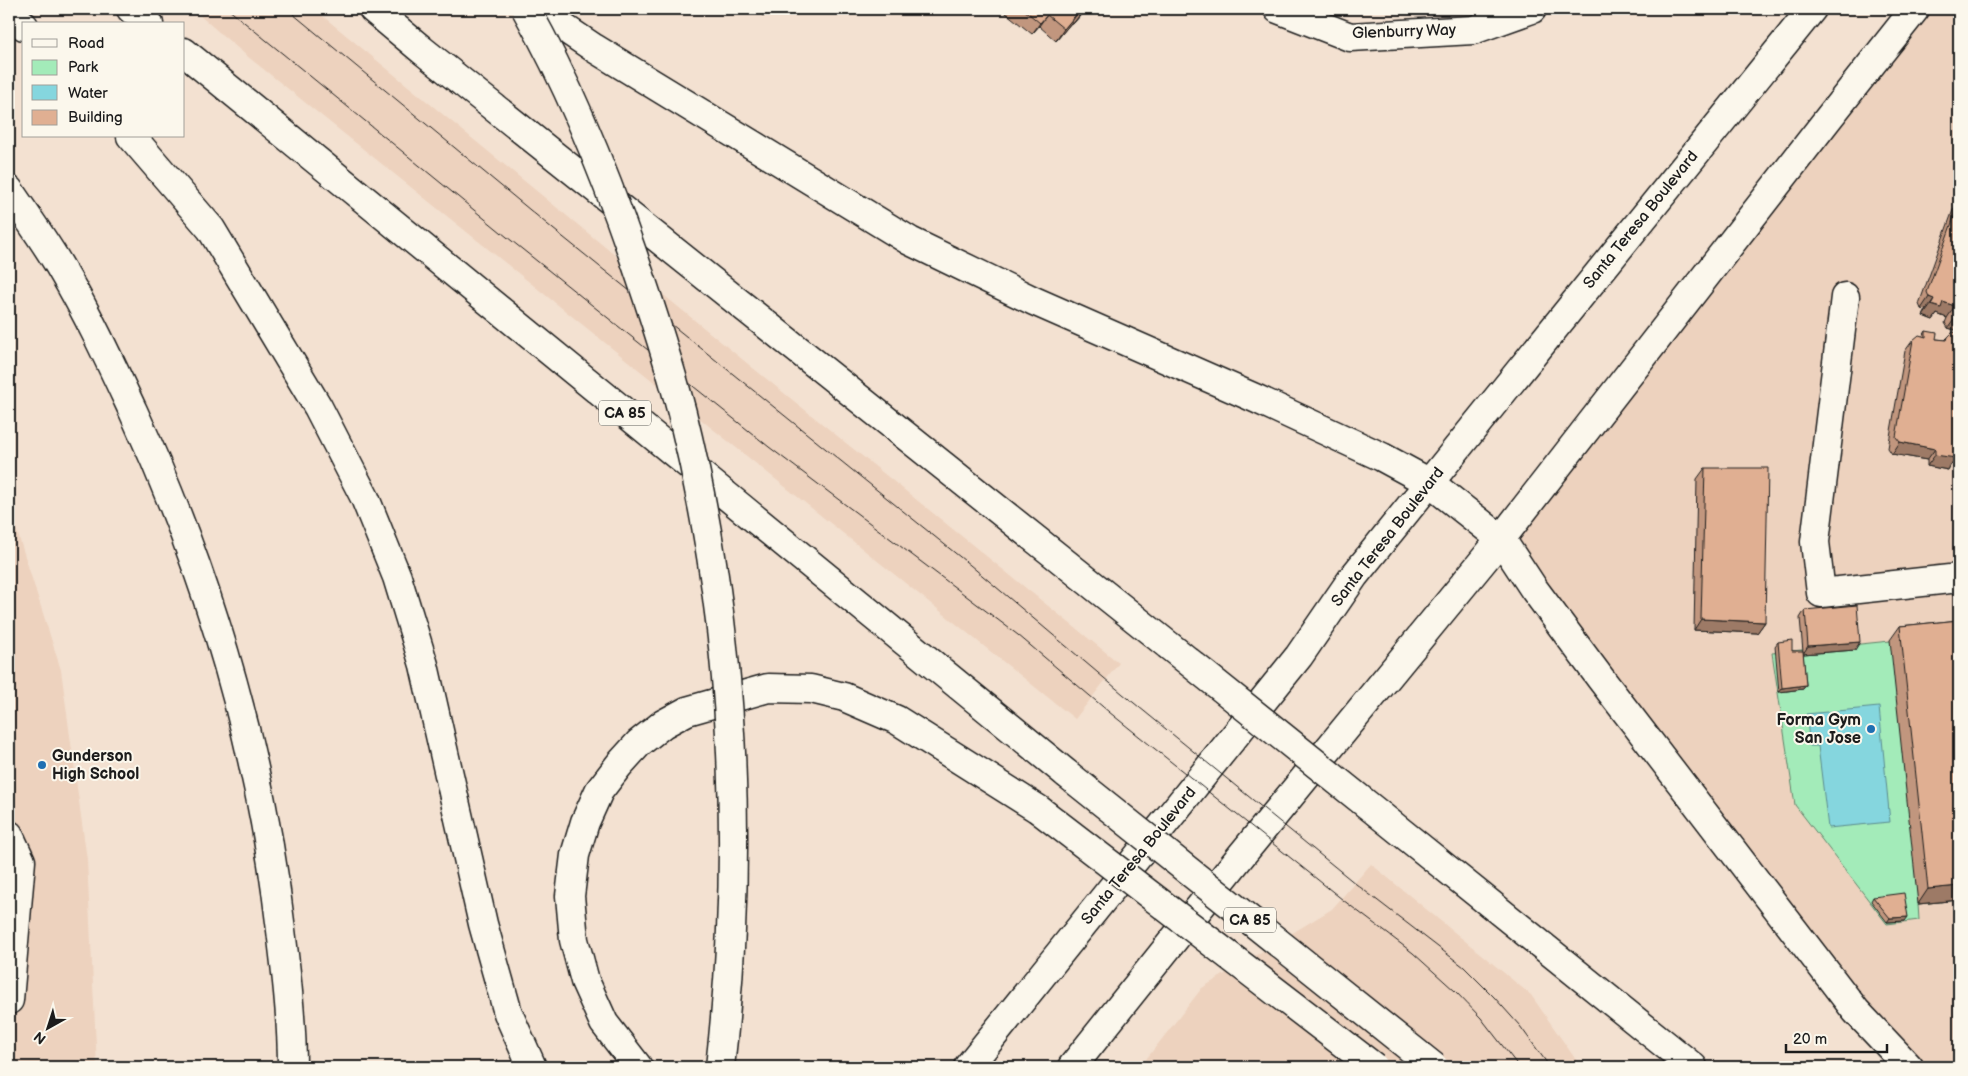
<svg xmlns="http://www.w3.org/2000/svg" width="1968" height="1076" viewBox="0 0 1968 1076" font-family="'Balsamiq Sans',sans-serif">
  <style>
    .built { fill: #edd2be }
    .green { fill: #a3ebb9; stroke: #60846a }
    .water { fill: #85d6de; stroke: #5b8c90 }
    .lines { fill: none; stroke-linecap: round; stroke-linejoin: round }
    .minor-casing { stroke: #1c1c1c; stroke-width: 31 }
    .major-casing { stroke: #1c1c1c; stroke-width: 31 }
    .highway-casing { stroke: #1c1c1c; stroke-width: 31 }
    .minor { stroke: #fbf7ec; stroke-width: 28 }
    .major { stroke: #fbf7ec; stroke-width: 28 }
    .highway { stroke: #fbf7ec; stroke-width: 28 }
    .tram { stroke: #1c1c1c; stroke-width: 1 }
    .highway-bridge-casing { stroke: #1c1c1c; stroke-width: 31; stroke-linecap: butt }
    .highway-bridge { stroke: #fbf7ec; stroke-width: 28 }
    .wall { fill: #c1967e; stroke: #1c1c1c }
    .shaded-wall { fill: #9d7a66; stroke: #1c1c1c }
    .building { fill: #e0af92; stroke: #1c1c1c }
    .poi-dot { fill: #1f6fb2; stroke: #fbf7ec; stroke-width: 2 }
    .labels { text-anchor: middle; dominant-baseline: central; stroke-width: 4; stroke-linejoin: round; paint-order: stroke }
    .shield { fill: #fbf7ec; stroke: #5f5e5a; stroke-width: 1 }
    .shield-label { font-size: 15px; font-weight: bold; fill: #1c1c1c }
    .street-label { font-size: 16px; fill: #1c1c1c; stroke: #fbf7ec }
    .poi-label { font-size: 16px; font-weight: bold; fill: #1c1c1c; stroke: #fbf7ec; text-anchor: end }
  </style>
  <rect width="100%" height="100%" fill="#f3e1d1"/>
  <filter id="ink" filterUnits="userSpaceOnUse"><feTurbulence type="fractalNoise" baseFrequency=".02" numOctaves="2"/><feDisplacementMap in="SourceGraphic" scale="10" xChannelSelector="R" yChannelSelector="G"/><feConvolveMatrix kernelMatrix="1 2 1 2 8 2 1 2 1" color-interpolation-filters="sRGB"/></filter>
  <g filter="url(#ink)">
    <!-- built -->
    <path class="built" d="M192 9H314L748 364 1119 663 1075 719 247 56Z
      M1915 9H1959V1067H1909L1501 539Z
      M9 506 61 670 87 860 97 1067H9Z
      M1371 864 1531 995 1581 1067H1140L1202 988 1332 909Z"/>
    <!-- green -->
    <path class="green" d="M1959 634V900L1918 904 1919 920 1887 924 1795 805 1772 653Z"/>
    <!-- water -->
    <path class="water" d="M1879 707 1890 822 1828 828 1818 746H1810L1806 714Z"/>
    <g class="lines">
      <!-- minor casing -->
      <g class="minor-casing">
        <path id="minor" d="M1278 9 1350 37 1473 30 1532 9
          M1845 297 1815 542 1821 593 1959 578
          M9 835 21 861 9 1000"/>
      </g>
      <!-- major casing -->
      <g class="major-casing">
        <path id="major" d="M968 1067 1299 656 1354 576 1812 9
          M1072 1067 1240 857 1501 539 1827 120 1915 9"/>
      </g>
      <!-- highway casing -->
      <g class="highway-casing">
        <path id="highway" d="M131 9 149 24
          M373 9 422 50 1168 645
          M536 9 594 48 910 241 1034 301 1257 399 1382 457 1430 483 1501 539 1534 589 1601 679 1856 1011 1909 1067
          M9 11 24 26
          M184 52 1067 774
          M131 136 211 229 318 407 365 498 397 577 424 665 483 924 508 1013 532 1067
          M9 190C27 217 47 244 63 272 89 316 111 364 133 411 208 574 259 744 280 922 286 970 292 1019 292 1067
          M1380 815 1693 1067
          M638 1067 604 1023 585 981 574 940 570 896 575 855 585 822 599 791 619 765 639 743 663 724 687 711 768 688 811 689 844 697 897 720 1038 809"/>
      </g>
      <!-- minor -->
      <use href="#minor" class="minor"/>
      <!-- major -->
      <use href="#major" class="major"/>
      <!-- highway -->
      <use href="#highway" class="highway"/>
      <!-- tram -->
      <path class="tram" d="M228 9 507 237 769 447 1018 635 1109 712 1343 900 1413 953 1455 991 1481 1018 1519 1067
        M287 9 553 229 970 565 1123 694 1356 884 1464 967 1494 997 1520 1026 1550 1067"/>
      <!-- highway-bridge casing -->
      <g class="highway-bridge-casing">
        <path id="highway-bridge" d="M526 9C570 87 604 171 633 255 651 307 668 359 682 413 735 626 745 849 720 1067
          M1168 645 1380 815
          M1067 774 1434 1067
          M1038 809 1374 1067"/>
      </g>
      <!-- highway-bridge -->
      <use href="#highway-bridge" class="highway-bridge"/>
    </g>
    <!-- wall -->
    <path class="wall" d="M756 9H772L763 16Z
      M1001 9H1086L1073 24 1071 23 1056 41 1039 26 1032 34Z
      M1959 201V327L1955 330 1948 328 1945 323 1947 318 1937 314 1933 320 1923 316 1926 310 1921 309 1919 304 1953 210Z
      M1926 331 1936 339 1945 340 1948 337 1959 335V459L1954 465 1951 464 1948 470 1927 466V460L1892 454 1888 448 1905 351 1913 340 1923 336Z
      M1705 468 1765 622 1757 633 1694 630 1697 479Z
      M1805 610 1855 650 1803 654 1806 685 1803 689 1779 692 1775 646 1778 642 1792 651 1803 652 1800 618Z
      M1959 620V900L1918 904 1890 640 1900 626Z
      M1873 897 1905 921 1887 922 1871 901Z"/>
    <!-- shaded-wall -->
    <path class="shaded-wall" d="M770 9H772L763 16 766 12Z
      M1085 9H1086L1073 24 1081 13Z
      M1079 11 1071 23 1056 41 1064 29Z
      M1047 15 1039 26 1032 34 1040 23Z
      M1929 297 1934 299 1926 310 1921 309Z
      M1943 302 1955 306 1947 318 1937 314 1933 320 1923 316 1931 305Z
      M1956 317 1959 318V327L1955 330 1948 328Z
      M1900 442 1935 449 1927 460 1892 454Z
      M1957 453H1959V459L1954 465 1951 464 1948 470 1927 466 1935 455Z
      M1701 619 1765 622 1757 633 1694 630Z
      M1860 642 1855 650 1803 654 1808 646Z
      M1806 685 1803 689 1779 692 1782 688Z
      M1959 886V900L1918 904 1928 889Z
      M1908 917 1905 921 1887 922 1890 918Z"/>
    <!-- building -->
    <path class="building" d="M763 9H770L766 12Z
      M1023 9H1085L1081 13 1079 11 1064 29 1047 15 1040 23Z
      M1959 203V318L1956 317 1953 311 1955 306 1943 302 1941 308 1931 305 1934 299 1929 297 1927 292Z
      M1926 331 1937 333 1936 339 1947 340 1948 337 1953 332 1958 333 1959 335V453H1957L1956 458 1935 455V449L1900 442 1896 437 1913 340 1919 335 1926 337Z
      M1705 468H1768L1765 622 1701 619Z
      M1857 605 1860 642 1808 646 1805 610Z
      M1959 620V886L1928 889 1900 626Z
      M1792 640V651H1803L1806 685 1782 688 1778 642Z
      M1904 893 1908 917 1890 918 1873 897Z"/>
  </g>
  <!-- markers -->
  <g class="poi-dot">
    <circle cx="1871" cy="729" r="5"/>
    <circle cx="42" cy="765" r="5"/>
  </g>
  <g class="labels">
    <!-- shield labels -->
    <g class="shield">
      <rect x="599" y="400.5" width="52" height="25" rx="4"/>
      <rect x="1224" y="907.5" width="52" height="25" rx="4"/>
    </g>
    <g class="shield-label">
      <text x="625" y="413">CA 85</text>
      <text x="1250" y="920">CA 85</text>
    </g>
    <!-- street labels -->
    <g class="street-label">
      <text transform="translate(1404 32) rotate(-2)">Glenburry Way</text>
      <text transform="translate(1641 220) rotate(-51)">Santa Teresa Boulevard</text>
      <text transform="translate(1388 537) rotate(-52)">Santa Teresa Boulevard</text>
      <text transform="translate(1139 856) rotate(-51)">Santa Teresa Boulevard</text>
    </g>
    <!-- poi labels -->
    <g class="poi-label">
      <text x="1861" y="720">Forma Gym<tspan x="1861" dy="18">San Jose</tspan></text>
      <text x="52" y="756" text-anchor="start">Gunderson<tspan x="52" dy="18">High School</tspan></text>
    </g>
  </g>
  <!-- margin -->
  <rect width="1968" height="1076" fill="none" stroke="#fbf7ec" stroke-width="30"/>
  <rect x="15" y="15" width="1938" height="1046" fill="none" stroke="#1c1c1c" stroke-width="2" filter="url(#ink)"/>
  <!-- legend -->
  <rect x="22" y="22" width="162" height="115" fill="#fbf7ec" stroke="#a29f99"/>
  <rect x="32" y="39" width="25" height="8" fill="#fbf7ec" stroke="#a29f99"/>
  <text x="68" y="48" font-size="15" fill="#1c1c1c">Road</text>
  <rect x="32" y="60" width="25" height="15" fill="#a3ebb9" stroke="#a29f99"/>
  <text x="68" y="72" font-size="15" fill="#1c1c1c">Park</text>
  <rect x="32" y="85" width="25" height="15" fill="#85d6de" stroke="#a29f99"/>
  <text x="68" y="98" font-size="15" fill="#1c1c1c">Water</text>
  <rect x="32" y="110" width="25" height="15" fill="#e0af92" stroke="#a29f99"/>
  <text x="68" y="122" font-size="15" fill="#1c1c1c">Building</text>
  <!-- north arrow -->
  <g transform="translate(48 1028) rotate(219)" stroke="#fbf7ec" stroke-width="4" paint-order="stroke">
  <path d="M0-4L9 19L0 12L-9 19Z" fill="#1c1c1c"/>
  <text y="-8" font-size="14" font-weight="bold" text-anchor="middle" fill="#1c1c1c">N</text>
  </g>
  <!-- scale -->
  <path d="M1786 1044v8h101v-8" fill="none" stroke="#1c1c1c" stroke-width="2.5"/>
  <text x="1793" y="1044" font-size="15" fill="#1c1c1c" stroke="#fbf7ec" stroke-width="4" paint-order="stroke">20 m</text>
</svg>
